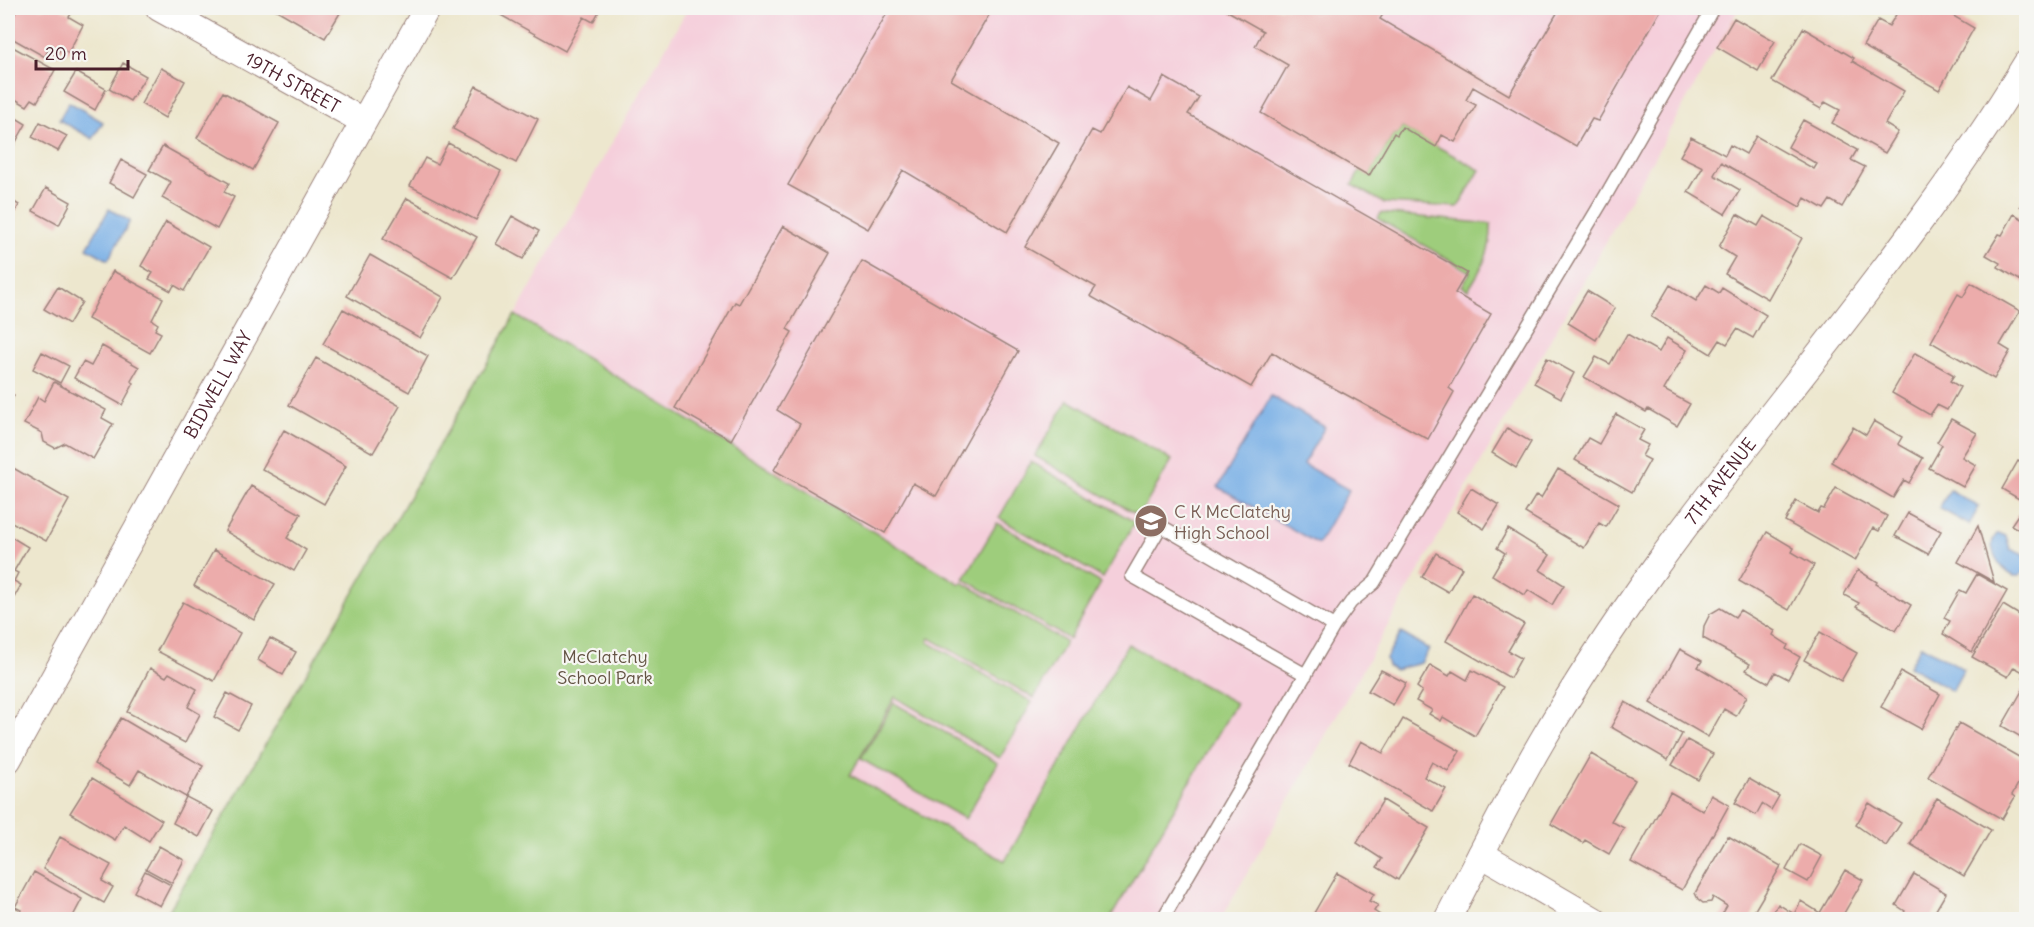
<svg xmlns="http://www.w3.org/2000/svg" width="2034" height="927" viewBox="0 0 2034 927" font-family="Delius,sans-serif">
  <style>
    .built { fill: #f5cfdb }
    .green { fill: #9ecd7b; stroke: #747653; stroke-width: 1.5 }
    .water { fill: #76ade5; stroke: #606688; stroke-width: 1.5 }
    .building { fill: #ecacab }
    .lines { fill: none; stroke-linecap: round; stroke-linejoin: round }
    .service-casing { stroke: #9c837c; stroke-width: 15 }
    .minor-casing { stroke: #9c837c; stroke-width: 28 }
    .service { stroke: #fff; stroke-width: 12 }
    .minor { stroke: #fff; stroke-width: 26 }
    .labels { text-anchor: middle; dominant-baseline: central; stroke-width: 4.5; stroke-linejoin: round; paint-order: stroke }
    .street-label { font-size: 18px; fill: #4a1f2b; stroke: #f6f6f2 }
    .education-label { font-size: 18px; fill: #785e54; stroke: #f6f6f2; text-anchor: start }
    .park-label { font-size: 18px; fill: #635343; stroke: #f6f6f2 }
  </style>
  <rect width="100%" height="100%" fill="#f6f6f2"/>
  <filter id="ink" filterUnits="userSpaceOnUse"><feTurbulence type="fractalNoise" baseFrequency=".0167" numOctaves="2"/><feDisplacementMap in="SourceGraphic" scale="12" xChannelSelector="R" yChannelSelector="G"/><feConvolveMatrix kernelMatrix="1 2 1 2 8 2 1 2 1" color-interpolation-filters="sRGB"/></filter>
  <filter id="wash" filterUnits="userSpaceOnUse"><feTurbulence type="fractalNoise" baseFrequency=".008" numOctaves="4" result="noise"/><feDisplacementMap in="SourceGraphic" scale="24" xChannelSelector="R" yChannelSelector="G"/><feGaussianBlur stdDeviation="1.35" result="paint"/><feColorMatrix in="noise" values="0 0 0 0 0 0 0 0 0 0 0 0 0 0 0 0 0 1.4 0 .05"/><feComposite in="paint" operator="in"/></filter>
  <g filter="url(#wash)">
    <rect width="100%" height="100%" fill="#ede7ce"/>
    <!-- built -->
    <path class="built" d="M688 8H1739L1221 919H1110L1236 703 1128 644 1005 861 850 775 960 584 515 315Z"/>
    <!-- green -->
    <path class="green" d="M1402 127 1480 170 1458 207 1384 203 1352 185 1360 171 1369 175 1394 133 1397 135Z
      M1381 213 1491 224C1492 250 1482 269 1468 290L1462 286 1470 272 1378 219Z
      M515 315 960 584 962 582 1066 642 1034 698 930 638 928 642 1032 702 1000 758 895 697 850 775 1005 861 1128 644 1236 703 1110 919H164Z
      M1068 400 1172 460 1139 516 1035 456Z
      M1031 462 1135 522 1103 578 999 518Z
      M997 523 1101 583 1069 639 964 579Z
      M894 703 998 763 965 819 861 759Z"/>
    <!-- water -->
    <path class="water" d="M69 102 103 122 93 139 59 120Z
      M109 209 130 221 108 260 87 248Z
      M1271 396 1325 427 1303 464 1349 490 1318 544 1218 487Z
      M1950 490 1979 507 1969 525 1939 508Z
      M1997 534H2001L2006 536 2010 549 2026 556V570L2019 576H2014C2001 570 1984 547 1997 534Z
      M1401 633 1429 649 1421 663 1395 670 1388 666 1386 658Z
      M1921 645 1964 669 1952 691 1909 666Z"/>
    <g id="blocks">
      <!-- building -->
      <path class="building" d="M18 8H60L71 14 69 17 83 25 68 53 61 49 57 56 48 50 45 57 8 36V27Z
        M273 8H343L325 38Z
        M500 8H601L593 22 584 17 565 51 497 13Z
        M890 8H993L951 80 1059 143 1007 232 903 170 868 229 788 185Z
        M1228 8H1387L1380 19 1509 95 1560 8H1662L1598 121 1592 119 1576 146 1473 87 1466 100 1476 105 1455 142 1442 135 1436 147 1402 127 1397 135 1394 133 1369 176 1261 113 1288 65 1255 46 1263 31 1226 10Z
        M1900 8H1952L1950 14 1974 28 1939 90 1863 46 1878 20 1889 26Z
        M1734 18 1775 41 1758 71 1717 47Z
        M1803 28 1854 58 1852 61 1904 91 1885 124 1898 132 1885 153 1832 123 1840 110 1825 102 1821 109 1772 81Z
        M11 46 55 70 37 102 32 99 27 106 8 95V53Z
        M123 63 146 76 130 101 109 89Z
        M161 68 185 81 165 118 141 104Z
        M76 72 106 89 95 110 64 92Z
        M1164 77 1199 97 1188 114 1467 273 1455 293 1491 314 1449 388 1454 392 1428 439 1295 367 1272 352 1251 387 1090 296 1096 287 1025 247 1092 130 1100 134 1127 87 1151 101Z
        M476 86 538 119 516 163 453 129Z
        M223 92 279 123 253 170 197 138Z
        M8 113 26 124 8 156Z
        M1803 120 1857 150 1851 160 1865 167 1842 207 1830 200 1824 209 1805 198 1800 207 1721 162 1714 175 1740 190 1725 214 1688 192 1703 167 1680 156 1691 137 1725 155 1730 145 1746 154 1756 136 1814 169 1817 164 1788 147Z
        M40 122 67 136 58 151 32 137Z
        M448 143 501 171 476 220 410 186 425 158 437 164Z
        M163 146 229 183 224 192 234 197 217 229 162 198 171 182 149 170Z
        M121 160 147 174 134 197 109 183Z
        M46 188 71 202 59 225 33 211Z
        M2026 195V210L2020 206Z
        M8 198 19 205 10 222 8 221Z
        M407 198 477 237 453 278 383 239Z
        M1737 214 1758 226 1764 216 1802 238 1768 299 1725 274 1735 257 1719 247Z
        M2014 214 2026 221V284L1998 267 2000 263 1986 255 1999 234 2002 235Z
        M512 216 539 231 523 259 496 244Z
        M166 222 209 247 184 291 174 285 171 291 149 279 153 273 141 266Z
        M783 226 830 253 787 329 792 332 731 440 675 408 735 302 739 304Z
        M370 255 443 297 420 338 347 296Z
        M862 261 1018 351 936 496 913 483 885 533 774 470 800 424 777 410Z
        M113 271 163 298 152 320 158 324 155 330 161 333 150 353 88 319Z
        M1971 283 2020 311 2000 345 2010 351 1994 379 1931 342 1958 294 1963 297Z
        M1670 285 1696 301 1706 285 1719 293 1722 288 1766 315 1753 338 1737 329 1727 344 1720 340 1711 354 1651 317Z
        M58 287 82 302 69 324 44 309Z
        M1587 291 1615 308 1596 340 1568 323Z
        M343 309 428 356 409 392 323 344Z
        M1627 334 1659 352 1667 338 1687 350 1664 390 1690 404 1677 426 1648 409 1646 412 1584 377 1596 357 1610 364Z
        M102 346 139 367 131 381 134 383 122 405 74 378 83 362 91 366Z
        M42 352 69 366 60 383 33 369Z
        M1915 353 1954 375 1950 381 1960 387 1947 410 1937 405 1930 415 1892 393Z
        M316 358 400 406 373 453 289 405Z
        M1547 358 1574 373 1561 398 1534 383Z
        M54 382 106 410 102 418 113 424 93 459 65 443 55 448 44 442 42 433 24 424 38 397 44 401Z
        M8 392 14 395 8 408Z
        M1616 414 1644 430 1638 440 1648 445 1642 456 1650 460 1632 492 1575 460 1588 438 1599 444Z
        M1951 419 1977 433 1962 457 1976 465 1963 487 1929 468 1942 445 1937 442Z
        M1874 421 1902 437 1898 444 1923 458 1909 483 1904 480 1893 498 1831 462 1853 427 1866 435Z
        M1507 428 1531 442 1516 468 1492 453Z
        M284 430 346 466 324 504 262 469Z
        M2018 461 2026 466V534L2011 525 2026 503 2002 489Z
        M8 465 69 500 46 541 8 520Z
        M1558 469 1619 504 1606 527 1599 523 1584 548 1525 513 1536 495 1541 498Z
        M251 486 301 514 287 538 306 550 294 571 225 531Z
        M1471 488 1499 505 1484 529 1457 512Z
        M1836 488 1887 516 1879 531 1873 528 1855 561 1785 521 1796 501 1818 513 1821 508 1824 509Z
        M1908 513 1941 531 1928 554 1895 536Z
        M1978 526 1994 582 1958 562Z
        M1508 529 1550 555 1540 570 1564 585 1552 605 1528 590 1525 595 1492 575 1505 553 1497 548Z
        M1767 532 1794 548 1792 552 1814 565 1789 610 1739 581Z
        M8 535 28 547 14 571 18 573 14 581 21 585 11 603 8 601Z
        M214 550 275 584 254 620 194 586Z
        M1436 553 1462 568 1448 592 1422 577Z
        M1858 570 1877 582 1876 584 1911 605 1896 631 1856 607 1859 603 1844 595Z
        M1977 574 2007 591 1972 652 1943 634 1950 621 1944 618 1960 590 1966 593Z
        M1472 594 1524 624 1508 651 1521 658 1510 678 1446 641Z
        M183 602 240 633 214 681 157 651Z
        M2003 605 2026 619V680L2023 677 2025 673 2014 667 2008 677 1972 657Z
        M1720 608 1735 617 1740 610 1775 631 1773 635 1788 645 1786 649 1800 657 1788 679 1775 672 1769 683 1746 670 1750 664 1703 638 1704 626 1710 614Z
        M1820 632 1857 653 1841 681 1804 660Z
        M270 638 296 652 283 675 258 660Z
        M1680 649 1702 661 1698 667 1747 696 1736 716 1724 709 1708 737 1650 703Z
        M1430 665 1449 676 1452 671 1467 680 1472 670 1503 687 1475 736 1443 717 1441 721 1429 714 1432 710 1416 701 1422 691 1417 687Z
        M150 668 166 677 169 673 197 689 188 707 200 714 185 743 127 712Z
        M1381 670 1406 683 1393 705 1368 691Z
        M1901 672 1940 694 1921 729 1881 707Z
        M2026 684V740L2002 726Z
        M227 693 251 706 238 730 214 717Z
        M1625 702 1682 734 1668 760 1611 727Z
        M121 718 203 766 186 797 213 811 199 837 173 823 186 797 139 770 130 785 94 764Z
        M1403 719 1460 751 1448 771 1432 762 1424 777 1446 789 1433 811 1349 763 1361 741 1383 753Z
        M1959 723 2026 761V769L2012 795 2015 797 2002 819 1928 777Z
        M1687 740 1713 754 1698 780 1672 765Z
        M1591 754 1635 780 1611 821 1624 828 1609 854 1585 840 1583 843 1551 824Z
        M92 778 162 820 149 841 124 825 115 840 70 813Z
        M1749 779 1779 796 1771 810 1762 804 1756 815 1735 803Z
        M1670 792 1703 811 1711 795 1729 805 1682 890 1631 862Z
        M1937 798 1991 830 1964 876 1910 844Z
        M1383 800 1429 828 1398 880 1377 867 1382 859 1357 843Z
        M1869 803 1901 823 1886 846 1856 825Z
        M1728 836 1781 866 1749 920H1719L1727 906 1713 897 1711 902 1703 903 1698 899 1695 893Z
        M60 837 111 865 102 881 113 887 104 903 43 869Z
        M1800 844 1822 856 1808 882 1786 870Z
        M159 846 184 860 172 883 146 869Z
        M1845 870 1863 880 1840 920H1769L1778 904 1794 914 1801 901 1820 913Z
        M145 871 171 885 160 906 134 892Z
        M34 872 82 899 71 920H15L21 910 15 907Z
        M1337 873 1374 894 1369 901 1378 905 1374 911 1380 915 1378 920H1310Z
        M1914 874 1946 893 1930 920H1900L1905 911 1896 905Z"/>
    </g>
  </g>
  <g filter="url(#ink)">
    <use href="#blocks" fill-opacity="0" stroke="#9c837c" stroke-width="1.5"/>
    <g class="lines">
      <!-- service casing -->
      <g class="service-casing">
        <path id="service" d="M1306 675 1132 576 1161 526 1334 626
          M1162 920 1334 626 1351 602 1374 583 1606 195 1713 8"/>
      </g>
      <!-- minor casing -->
      <g class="minor-casing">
        <g id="minor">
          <path id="s1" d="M159 8 363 121"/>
          <path id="s2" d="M8 760 427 8"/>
          <path d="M1481 854 1594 920"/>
          <path id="s3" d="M1447 920C1478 860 1508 799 1542 741 1577 681 1616 622 1656 566 1778 398 1918 242 2026 64"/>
        </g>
      </g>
      <!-- service -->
      <use href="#service" class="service"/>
      <!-- minor -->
      <use href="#minor" class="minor"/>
    </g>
  </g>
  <!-- icons -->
  <defs>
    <g id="school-disc" transform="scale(1.725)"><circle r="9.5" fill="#8d6e63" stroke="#f6f6f2"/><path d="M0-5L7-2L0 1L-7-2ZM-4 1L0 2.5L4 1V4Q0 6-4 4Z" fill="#fff"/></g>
  </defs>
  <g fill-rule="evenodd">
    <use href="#school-disc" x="1151" y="521"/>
  </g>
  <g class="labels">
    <!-- street labels -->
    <g class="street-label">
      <text stroke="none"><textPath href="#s1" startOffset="153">19TH STREET</textPath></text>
      <text stroke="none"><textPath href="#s2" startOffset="430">BIDWELL WAY</textPath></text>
      <text stroke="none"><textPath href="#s3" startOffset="518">7TH AVENUE</textPath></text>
    </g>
    <!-- education labels -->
    <g class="education-label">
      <text x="1174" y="511">C K McClatchy<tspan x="1174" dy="21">High School</tspan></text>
    </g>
    <!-- park labels -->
    <g class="park-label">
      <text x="605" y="656">McClatchy<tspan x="605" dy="21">School Park</tspan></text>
    </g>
  </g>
  <!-- margin -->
  <rect width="2034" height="927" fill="none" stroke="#f6f6f2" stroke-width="30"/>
  <!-- scale -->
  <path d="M36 60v9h92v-9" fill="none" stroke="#4a1f2b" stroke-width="3"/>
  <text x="45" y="60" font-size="18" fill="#4a1f2b" stroke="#f6f6f2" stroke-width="4.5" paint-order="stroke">20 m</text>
</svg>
